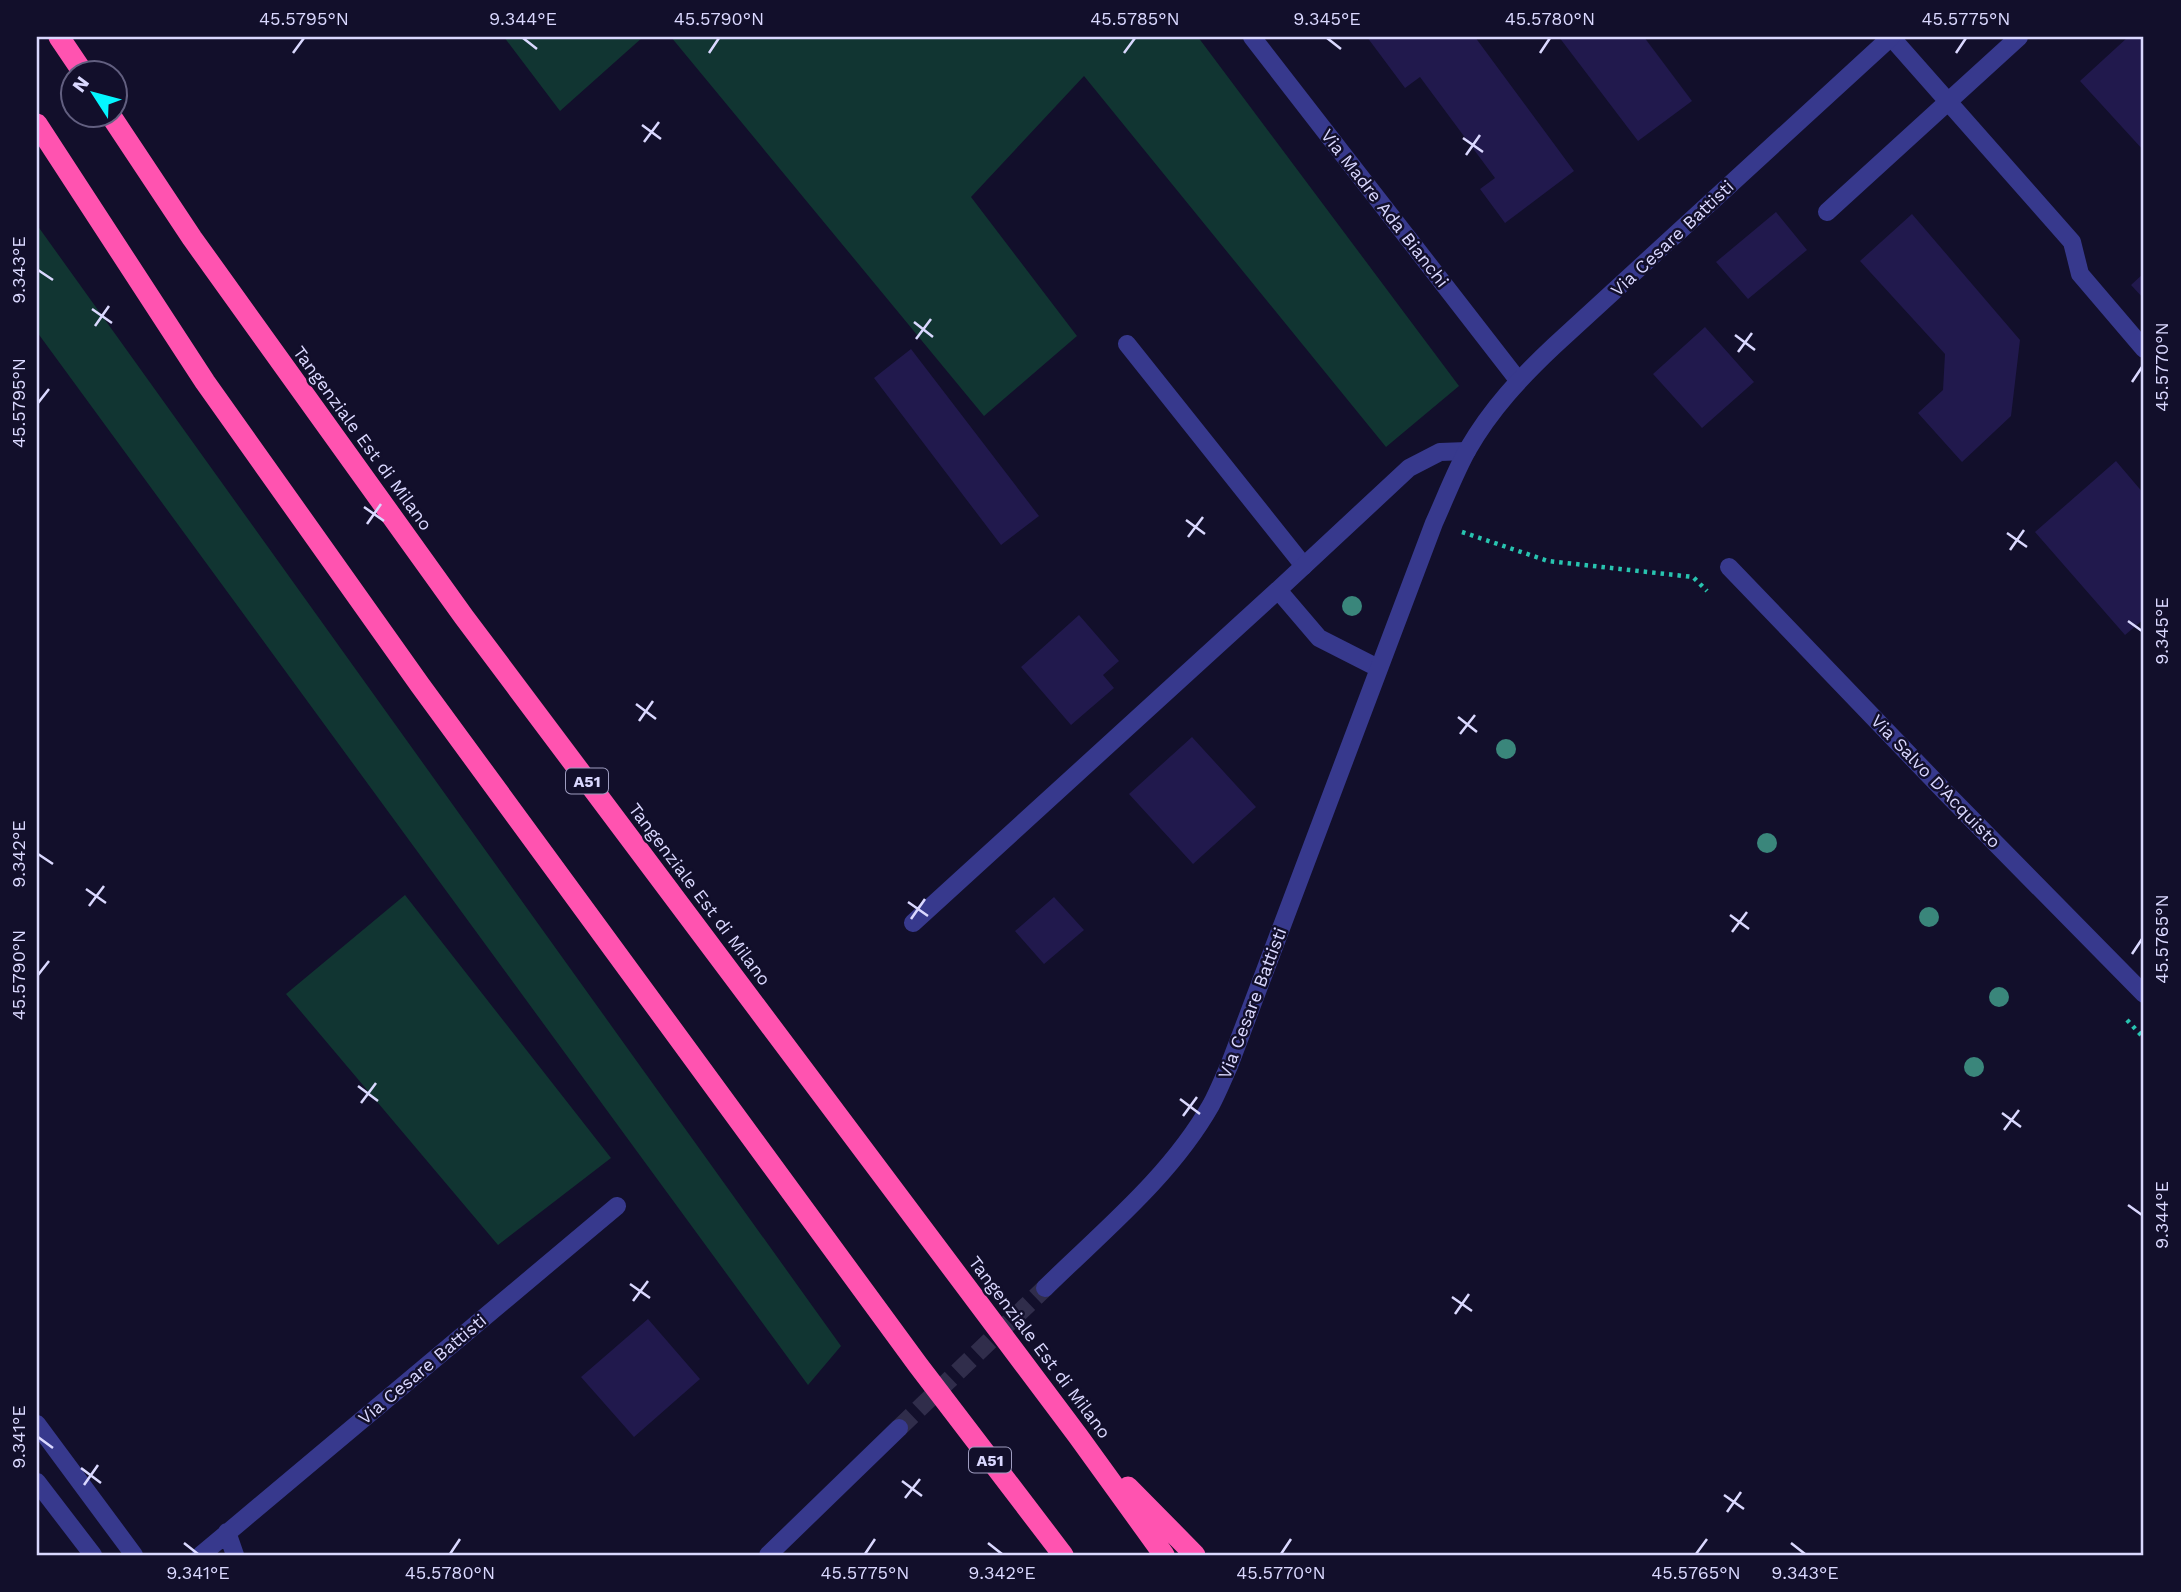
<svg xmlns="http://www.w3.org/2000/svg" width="2181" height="1592" viewBox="0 0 2181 1592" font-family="'Work Sans',sans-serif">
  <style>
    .green { fill: #113532 }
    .building { fill: #21194d }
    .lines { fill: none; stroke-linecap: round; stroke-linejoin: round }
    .tertiary-tunnel { stroke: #302d4b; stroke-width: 18; stroke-dasharray: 18 9; stroke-linecap: butt }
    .path { stroke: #28c4b0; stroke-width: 4.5; stroke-dasharray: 3.5 5; stroke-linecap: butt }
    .service { stroke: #37398d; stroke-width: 18 }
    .minor { stroke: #37398d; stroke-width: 18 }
    .tertiary { stroke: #37398d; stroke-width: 18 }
    .motorway { stroke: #ff53b0; stroke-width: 21 }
    .tree { fill: #3a867b }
    .ticks { fill: none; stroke: #dad8ff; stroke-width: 2.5 }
    .labels { text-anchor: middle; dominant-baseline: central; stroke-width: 5; stroke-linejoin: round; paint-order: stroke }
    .shield { fill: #120f2b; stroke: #9e9cbf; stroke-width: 2 }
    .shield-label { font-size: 16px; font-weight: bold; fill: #dad8ff }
    .street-label { font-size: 18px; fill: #dad8ff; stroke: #120f2b }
    .neatline { fill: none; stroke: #dad8ff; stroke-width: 2.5 }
    .ticks-label { font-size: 18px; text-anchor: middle; fill: #dad8ff }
  </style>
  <rect width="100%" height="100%" fill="#120f2b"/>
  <!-- green -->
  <path class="green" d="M504 37H643L560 111Z
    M671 37H1198L1459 386 1386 447 1084 76 971 197 1077 336 984 416Z
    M37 225 841 1346 808 1385 37 332Z
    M405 895 611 1158 498 1245 286 994Z"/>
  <!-- building -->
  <path class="building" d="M1367 37H1475L1574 171 1505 223 1480 189 1495 178 1420 77 1405 88Z
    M1559 37H1644L1692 101 1638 141Z
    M2128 37H2144V151L2080 81Z
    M1776 212 1807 250 1748 299 1716 262Z
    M1912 214 2020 340 2011 416 1962 462 1918 413 1943 390 1945 354 1860 261Z
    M2144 273V299L2131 285Z
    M1705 327 1754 382 1702 428 1653 374Z
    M911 349 1039 516 1001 545 874 378Z
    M2116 461 2144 494V619L2125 635 2035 532Z
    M1079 615 1119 661 1103 675 1114 688 1071 725 1021 667Z
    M1192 737 1256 807 1193 864 1129 794Z
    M1054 897 1084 930 1044 964 1015 931Z
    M648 1319 700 1379 634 1437 581 1377Z"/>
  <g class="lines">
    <!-- tertiary-tunnel -->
    <path class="tertiary-tunnel" d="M899 1428 1045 1288"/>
    <!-- path -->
    <path class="path" d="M1462 532 1548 561 1693 577 1707 591
      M2127 1020 2144 1038"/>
    <!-- service -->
    <path class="service" d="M1891 37 2072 242 2080 274 2144 349
      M1827 212 2019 37
      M1127 344 1304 566
      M37 1424 134 1555
      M37 1482 93 1555"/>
    <!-- minor -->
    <path class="minor" d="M1252 37 1518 380
      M1729 567 1947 794 2144 994
      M1378 668 1319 638 1278 590 1409 468 1440 452 1467 451
      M913 923 1278 590
      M227 1532 235 1555
      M201 1555 617 1206"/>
    <!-- tertiary -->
    <path class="tertiary" d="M1045 1288C1103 1231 1170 1177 1211 1105 1218 1092 1223 1079 1229 1066L1434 523C1445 499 1455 472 1468 449 1491 409 1521 377 1554 346L1891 37
      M768 1555 899 1428"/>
    <!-- motorway -->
    <path class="motorway" d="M59 37 84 74
      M111 116 192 238 464 617 1078 1436 1164 1555
      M37 124 205 382 420 685 918 1365 1063 1555
      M1128 1487 1195 1555"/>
  </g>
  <!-- trees -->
  <g class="tree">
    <circle cx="1352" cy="606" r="10"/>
    <circle cx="1506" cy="749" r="10"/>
    <circle cx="1767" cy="843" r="10"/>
    <circle cx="1929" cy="917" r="10"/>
    <circle cx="1999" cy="997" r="10"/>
    <circle cx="1974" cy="1067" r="10"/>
  </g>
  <!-- ticks -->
  <path class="ticks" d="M523 38 537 49M1327 38 1341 49M293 53 304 38M709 53 719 38M1124 53 1135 38M1540 53 1550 38M1956 53 1966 38M642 125 661 139M1463 138 1483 152M644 142 659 122M1466 155 1480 135M38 270 53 280M92 309 112 323M914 322 933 337M95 326 109 306M1735 335 1755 350M916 339 931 319M1738 352 1752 333M2132 382 2142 367M38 403 49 389M364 507 384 521M1186 520 1205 534M367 524 381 504M2007 533 2027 547M1188 537 1203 517M2010 550 2024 530M2128 621 2142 631M636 704 656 719M1458 717 1477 732M639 721 653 701M1460 734 1475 715M38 854 53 864M86 889 106 903M908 902 928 916M89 906 104 886M1730 915 1749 929M911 919 925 899M1732 932 1747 912M2132 954 2142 939M38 975 49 961M358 1086 378 1101M1180 1099 1200 1114M361 1103 376 1083M2002 1113 2021 1127M1183 1116 1197 1097M2004 1130 2019 1110M2128 1205 2142 1215M630 1284 650 1298M1452 1297 1472 1311M633 1301 648 1281M1455 1314 1469 1294M38 1437 53 1448M81 1468 101 1483M902 1481 922 1496M84 1485 98 1465M1724 1495 1744 1509M905 1498 920 1479M1727 1512 1741 1492M184 1543 198 1554M988 1543 1002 1554M1791 1543 1805 1554M450 1554 460 1539M865 1554 875 1539M1281 1554 1291 1539M1696 1554 1707 1539"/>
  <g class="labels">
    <!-- shield labels -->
    <g class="shield">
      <rect x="566" y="768.5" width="42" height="25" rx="5"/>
      <rect x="969" y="1447.5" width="42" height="25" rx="5"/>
    </g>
    <g class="shield-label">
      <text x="587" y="781">A51</text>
      <text x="990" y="1460">A51</text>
    </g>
    <!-- street labels -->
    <g class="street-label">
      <text transform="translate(1385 208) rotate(52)">Via Madre Ada Bianchi</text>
      <text transform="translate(1672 238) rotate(-43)">Via Cesare Battisti</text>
      <text transform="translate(363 438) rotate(54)">Tangenziale Est di Milano</text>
      <text transform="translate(1936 781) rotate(46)">Via Salvo D'Acquisto</text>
      <text transform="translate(700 894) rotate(53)">Tangenziale Est di Milano</text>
      <text transform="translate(1252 1003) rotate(-69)">Via Cesare Battisti</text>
      <text transform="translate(1040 1347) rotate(53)">Tangenziale Est di Milano</text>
      <text transform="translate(422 1369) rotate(-40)">Via Cesare Battisti</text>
    </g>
  </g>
  <!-- border -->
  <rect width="2181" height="1592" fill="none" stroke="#120f2b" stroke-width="77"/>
  <!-- north arrow -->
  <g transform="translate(94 94) rotate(306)"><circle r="33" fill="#120f2b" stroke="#625f80" stroke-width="2"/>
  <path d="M0-5L12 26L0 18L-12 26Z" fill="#04f6ff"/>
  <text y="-10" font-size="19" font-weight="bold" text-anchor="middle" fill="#dad8ff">N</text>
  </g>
  <rect x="38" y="38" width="2104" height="1516" class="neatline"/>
  <g class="ticks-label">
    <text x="304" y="25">45.5795°N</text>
    <text x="523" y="25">9.344°E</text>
    <text x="719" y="25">45.5790°N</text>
    <text x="1135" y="25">45.5785°N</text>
    <text x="1327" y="25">9.345°E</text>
    <text x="1550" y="25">45.5780°N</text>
    <text x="1966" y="25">45.5775°N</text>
    <text transform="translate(19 270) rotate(-90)" y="6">9.343°E</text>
    <text transform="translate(2162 367) rotate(-90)" y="6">45.5770°N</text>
    <text transform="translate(19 403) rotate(-90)" y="6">45.5795°N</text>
    <text transform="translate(2162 631) rotate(-90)" y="6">9.345°E</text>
    <text transform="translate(19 854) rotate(-90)" y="6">9.342°E</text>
    <text transform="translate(2162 939) rotate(-90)" y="6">45.5765°N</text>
    <text transform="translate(19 975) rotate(-90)" y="6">45.5790°N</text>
    <text transform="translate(2162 1215) rotate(-90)" y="6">9.344°E</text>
    <text transform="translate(19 1437) rotate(-90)" y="6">9.341°E</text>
    <text x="198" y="1579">9.341°E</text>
    <text x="450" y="1579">45.5780°N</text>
    <text x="865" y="1579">45.5775°N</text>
    <text x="1002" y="1579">9.342°E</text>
    <text x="1281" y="1579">45.5770°N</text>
    <text x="1696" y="1579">45.5765°N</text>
    <text x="1805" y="1579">9.343°E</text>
  </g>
</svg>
